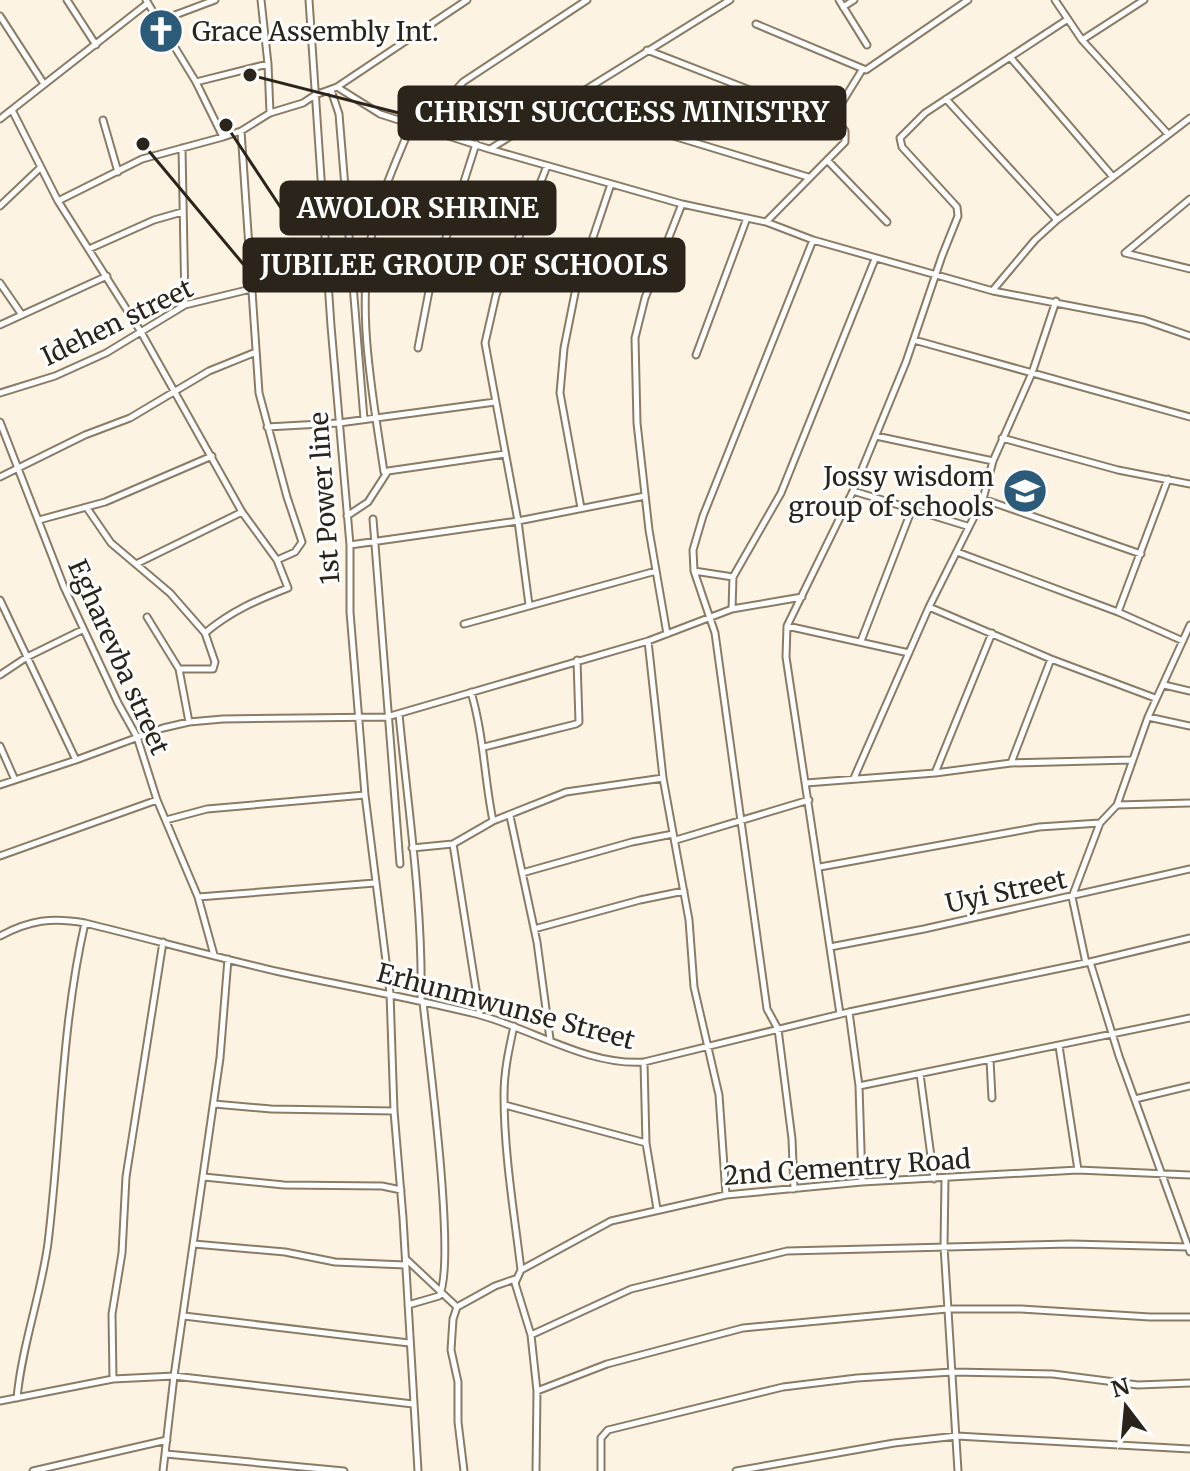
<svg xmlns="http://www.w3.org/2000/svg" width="1190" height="1471" viewBox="0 0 1190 1471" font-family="Merriweather,serif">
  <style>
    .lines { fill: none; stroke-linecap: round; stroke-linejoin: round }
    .minor-casing { stroke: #8a7b64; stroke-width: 9 }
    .minor { stroke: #fff; stroke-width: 5 }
    .labels { text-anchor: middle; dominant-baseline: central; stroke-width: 6; stroke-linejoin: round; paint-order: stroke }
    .poi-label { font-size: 26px; fill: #2a241a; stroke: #fff; text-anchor: start }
    .street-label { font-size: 26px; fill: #2a241a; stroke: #fff }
    .leader { fill: none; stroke: #2a241a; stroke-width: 3 }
    .callout-dot { fill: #2a241a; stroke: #fff; stroke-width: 3 }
    .callout { fill: #2a241a; stroke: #2a241a; stroke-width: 3 }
    .callout-label { font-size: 28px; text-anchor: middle; font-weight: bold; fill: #fff }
  </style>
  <rect width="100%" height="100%" fill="#fdf3e3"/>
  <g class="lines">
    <!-- minor casing -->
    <g class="minor-casing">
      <path id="minor" d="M67 0 96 45
        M146 0 196 82 223 137
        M261 0 268 64 270 113
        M309 0 331 326 350 545V612L365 795 390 993 394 1111 403 1218 418 1471
        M839 0 867 45
        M1055 0 1082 40 1144 0
        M843 7 854 0
        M0 16 44 84
        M159 21 215 0
        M756 24 866 70 968 0
        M1082 40 1168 134
        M647 50 840 125 845 131V142L766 222
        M1010 57 1113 177
        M196 82 268 64
        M337 87 380 114 489 149 682 204 766 222 813 240 993 291 1144 320 1190 336
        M331 90 339 114 364 419
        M946 99 1057 220
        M565 103 808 177
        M12 110 58 201 141 332 242 512 277 560 288 588C257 600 231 611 205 633L170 593 111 543 87 508
        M0 119 148 3
        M103 120 118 172
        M830 122 862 70
        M241 131 259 393 287 497 302 542 295 552 277 560
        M438 133 453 93 463 82 587 0
        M182 148 185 305
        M490 149 730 0
        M827 160 887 222
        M58 201 142 159 223 137 241 131 270 113 303 103 315 95 337 87 467 0
        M0 206 41 167
        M89 249 154 220 182 212
        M1125 253 1190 199
        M1125 253 1190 269
        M0 283 22 315
        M993 290 1035 240 1057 220 1190 118
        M0 325 107 276
        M914 340 1190 417
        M418 348 429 291 476 144
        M696 355 747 218
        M0 393 55 376 106 353 185 305 251 289
        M0 422 64 587 118 703 137 737 157 800 198 897 214 955
        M267 427 339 423 495 402
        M876 436 993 461
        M1002 438 1118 470 1190 484
        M384 472C372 390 353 298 376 217 384 186 399 155 411 125
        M0 477 85 435 130 418 209 371 256 352
        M853 491 967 526
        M983 499 1141 554
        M581 508 560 393 564 348 576 288 611 184
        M347 516 368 502 388 471 505 454
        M373 519 400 864
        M39 520 105 502 212 456
        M350 545 518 521 645 496
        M957 552 1118 612 1183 641
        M136 564 242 512
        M694 571 733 577
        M0 600 76 760
        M529 605 518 521 485 343 496 295 547 166
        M929 607 1051 659 1155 698
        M732 609 733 577 781 493 875 259
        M1118 612 1168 479
        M147 617 179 669 189 722
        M464 624 656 571
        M787 626 909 653
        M667 634 649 530 637 423 635 338 645 298 682 204
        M648 641 663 778 689 920 694 987 719 1095 726 1195
        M861 641 912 509
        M179 669H213L215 662 205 633
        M0 675 27 657 82 630
        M1164 685 1190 691
        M471 692C484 736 484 777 493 821
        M399 714C408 809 423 905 421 1001
        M1148 717 1190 726
        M0 746 15 780
        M484 747 576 724 579 722 577 660
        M1011 763 1051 659
        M935 773 992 633
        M854 778 929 607 983 499 993 461 1032 373 1056 301
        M806 783 935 773 1011 763 1131 760
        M0 785 76 760 163 728 189 722 223 719 387 717 648 641 732 609 802 597
        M1117 805 1190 803
        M510 816 537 942 550 1039
        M166 820 207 809 365 795
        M676 840 809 800
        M412 848 453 844
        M0 856 157 800
        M820 867 1039 827 1100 823
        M522 873 632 842 673 834
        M198 897 375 883
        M534 929 640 900 684 891
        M0 936C30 920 52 917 85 923 150 939 215 957 280 972 345 986 411 998 476 1014 531 1028 587 1066 644 1062L849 1012 1090 962 1190 938
        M830 947 924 929 1190 869
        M1090 962 1119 1056 1190 1252
        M1086 963 1072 897 1100 823 1117 805 1148 717 1190 625
        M849 1012 859 1086 862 1182
        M840 1014 786 657 787 626 853 491 906 362 942 256 958 216 957 207 902 147 900 138 925 113 1068 19
        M480 1015 453 844 493 821 566 792 663 778
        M514 1026C509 1049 504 1071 504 1095 504 1153 514 1212 521 1270L515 1283 531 1335 537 1391 536 1471
        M1059 1046 1078 1170
        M990 1060 992 1098
        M644 1063 646 1143 657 1209
        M920 1074 934 1179
        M859 1086 1190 1018
        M1135 1099 1190 1086
        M214 1104 271 1109 394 1111
        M505 1105 646 1143
        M204 1177 284 1185 382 1186 401 1190
        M945 1179 944 1246 958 1471
        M794 1189 792 1139 778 1029 767 1009 715 633 694 571 693 550 703 516 813 240
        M194 1244 285 1252 335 1262 405 1265
        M406 1259 457 1307
        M521 1270 611 1221 726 1195 862 1182 1078 1170 1190 1175
        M408 1305 439 1296C457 1264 428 1051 423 1002
        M184 1316 409 1343
        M531 1335 631 1289 787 1251 1071 1244 1188 1247
        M113 1379 112 1314 122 1253 126 1177 163 942
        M537 1391 607 1364 743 1328 947 1309H1021L1150 1317H1190
        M17 1398C22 1345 41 1295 48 1243 61 1137 61 1027 85 923
        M0 1401 113 1379 174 1376 413 1404
        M166 1454 344 1471
        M33 1471 167 1440
        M163 1471 174 1376 220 1058 228 959
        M464 1471 458 1422V1382L451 1350 453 1319 457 1307 495 1286 515 1279
        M601 1471V1438L608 1430 783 1387 857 1378 952 1372 1053 1374 1138 1385 1190 1383
        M736 1471 894 1443 957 1436 1190 1449"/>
    </g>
    <!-- minor -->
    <use href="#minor" class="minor"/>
  </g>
  <!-- icons -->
  <defs>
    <g id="church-disc" transform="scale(2.3)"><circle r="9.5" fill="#2c5b7a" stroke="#fff"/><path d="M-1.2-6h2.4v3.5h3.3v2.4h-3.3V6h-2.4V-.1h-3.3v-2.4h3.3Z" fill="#fff"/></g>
    <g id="school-disc" transform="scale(2.3)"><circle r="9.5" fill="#2c5b7a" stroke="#fff"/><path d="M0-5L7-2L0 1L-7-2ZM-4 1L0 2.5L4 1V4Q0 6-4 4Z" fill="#fff"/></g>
  </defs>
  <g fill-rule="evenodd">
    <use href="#church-disc" x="161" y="31"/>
    <use href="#school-disc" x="1025" y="491"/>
  </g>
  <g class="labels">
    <!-- poi labels -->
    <g class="poi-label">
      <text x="192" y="31">Grace Assembly Int.</text>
      <text x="994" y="476" text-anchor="end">Jossy wisdom<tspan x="994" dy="30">group of schools</tspan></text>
    </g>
    <!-- street labels -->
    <g class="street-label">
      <text transform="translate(117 322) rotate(-26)">Idehen street</text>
      <text transform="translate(324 498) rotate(-94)">1st Power line</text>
      <text transform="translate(119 657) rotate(66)">Egharevba street</text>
      <text transform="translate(1006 891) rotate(-12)">Uyi Street</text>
      <text transform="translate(506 1006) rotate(15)">Erhunmwunse Street</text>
      <text transform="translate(847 1167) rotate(-4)">2nd Cementry Road</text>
    </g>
  </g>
  <!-- callouts -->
  <path class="leader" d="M250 75L399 113M226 125L281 208M143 144L244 265"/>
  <g class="callout-dot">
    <circle cx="250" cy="75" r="8"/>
    <circle cx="226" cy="125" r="8"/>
    <circle cx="143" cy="144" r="8"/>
  </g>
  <g class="callout">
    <rect x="399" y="87" width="446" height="52" rx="8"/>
    <rect x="281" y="182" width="274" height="52" rx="8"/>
    <rect x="244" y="239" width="440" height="52" rx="8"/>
  </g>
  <g class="callout-label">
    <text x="622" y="122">CHRIST SUCCCESS MINISTRY</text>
    <text x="418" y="218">AWOLOR SHRINE</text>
    <text x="464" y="275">JUBILEE GROUP OF SCHOOLS</text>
  </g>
  <!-- north arrow -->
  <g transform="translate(1126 1407) rotate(344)" stroke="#ffffff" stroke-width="6" paint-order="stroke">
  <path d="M0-6L14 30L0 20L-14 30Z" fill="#2a241a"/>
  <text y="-12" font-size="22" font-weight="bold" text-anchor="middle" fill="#2a241a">N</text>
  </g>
</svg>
